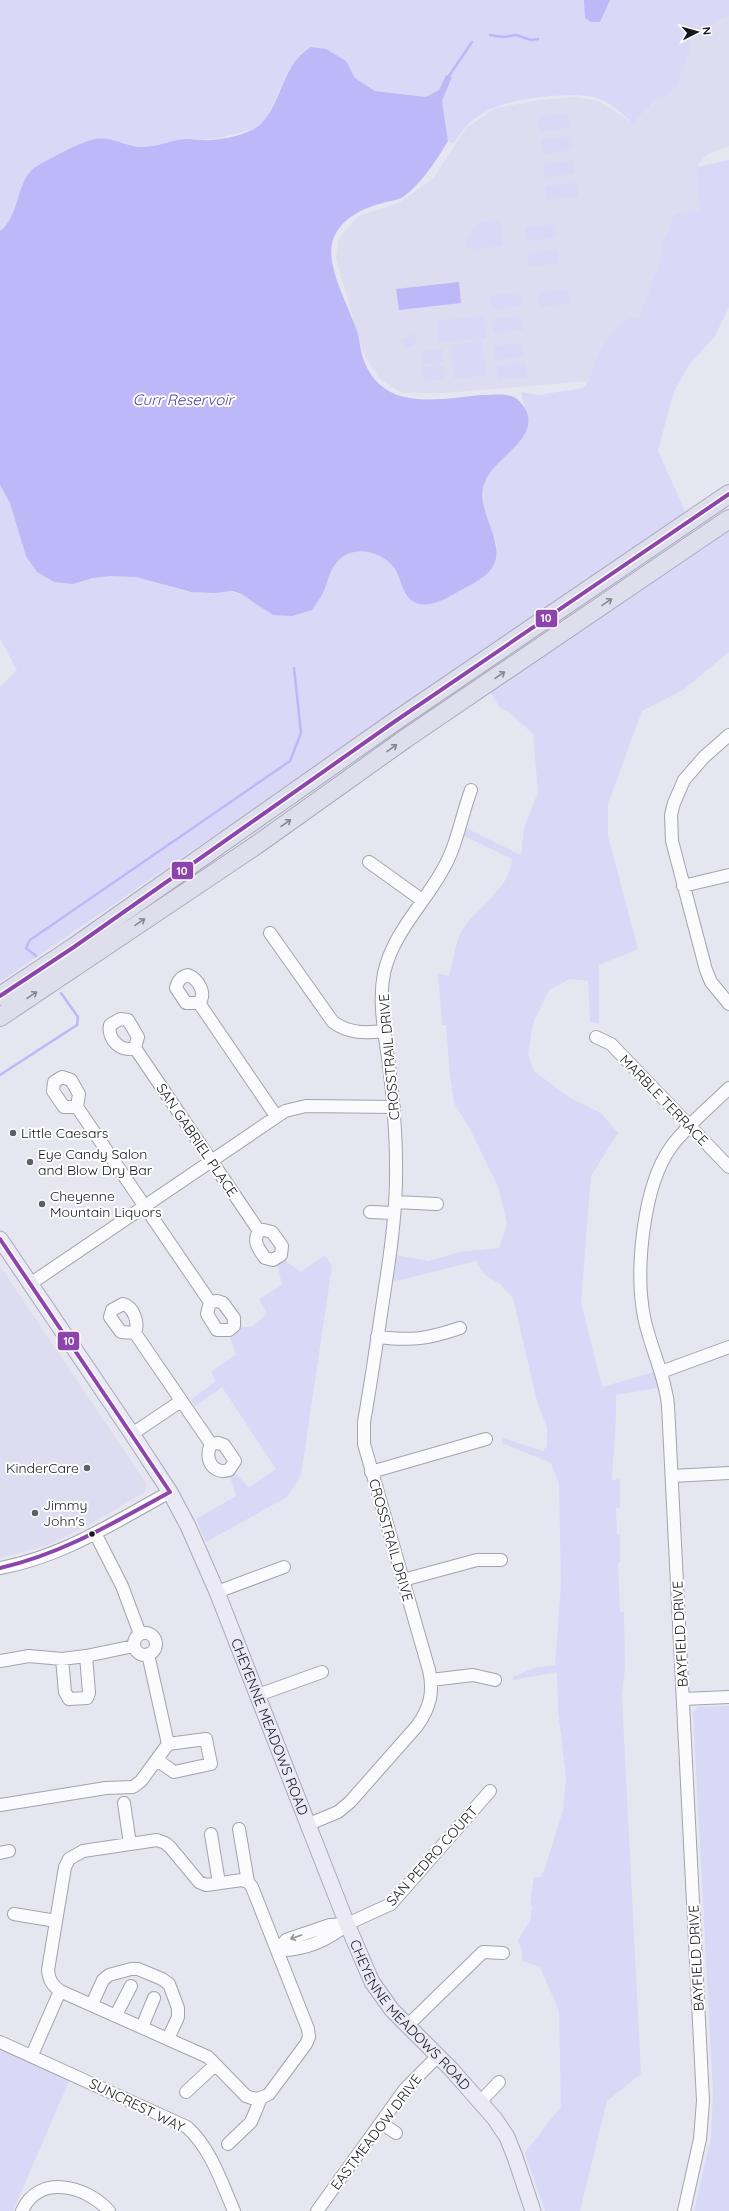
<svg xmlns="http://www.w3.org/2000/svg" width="729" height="2211" viewBox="0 0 729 2211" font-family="Quicksand,sans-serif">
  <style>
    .built { fill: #dddcf0 }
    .green { fill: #d9d8f7 }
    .water { fill: #bdb8f7 }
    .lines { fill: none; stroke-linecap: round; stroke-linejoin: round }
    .stream { stroke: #bdb8f7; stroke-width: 2.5 }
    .minor-casing { stroke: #a3a3ab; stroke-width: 14 }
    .major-casing { stroke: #aaa8bc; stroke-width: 17 }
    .highway-casing { stroke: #aaa8bc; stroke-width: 20 }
    .minor { stroke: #fbfbfd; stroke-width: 12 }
    .major { stroke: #eae9f4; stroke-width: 15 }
    .highway { stroke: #dfdeed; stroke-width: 18 }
    .bus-1-casing { stroke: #fff; stroke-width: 7 }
    .bus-1 { stroke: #8e44ad; stroke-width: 4 }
    .oneway { stroke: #85848f }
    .oneway2 { stroke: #949498 }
    .poi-dot { fill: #5f5f67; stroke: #fff; stroke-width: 1.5 }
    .bus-dot { fill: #17161d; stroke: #fff; stroke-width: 1.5 }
    .labels { text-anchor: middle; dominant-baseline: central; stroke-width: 4; stroke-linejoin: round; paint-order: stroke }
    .street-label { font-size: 14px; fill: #17161d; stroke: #fff }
    .poi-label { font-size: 14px; fill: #17161d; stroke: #fff; text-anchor: start }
    .water-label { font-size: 15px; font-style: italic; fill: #4e3c9e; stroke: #fff }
    .line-badge { stroke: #fff; stroke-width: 1.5 }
    .badge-label { font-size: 11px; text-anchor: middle; font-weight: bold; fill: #fff }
  </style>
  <rect width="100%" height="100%" fill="#e6e6f1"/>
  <!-- built -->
  <path class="built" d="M729 16V146L706 155 696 167 700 211 662 245 663 252 639 318 596 358 589 381 445 393H402L380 379 364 355 336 259 339 238 360 215 397 204 433 179 466 128 496 108 541 100 576 97 599 101 633 124 656 101 677 86 692 33 704 26H712L718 20Z
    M0 1266 146 1483 145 1492 85 1527 48 1545 0 1558Z"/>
  <!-- green -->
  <path class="green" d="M0 0H729V16L718 20 712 26H704L692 33 690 48 677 86 663 99 655 101 633 124C622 113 609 100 593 97 566 92 510 98 487 111 473 118 461 130 454 143L448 141 442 101 452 77 446 75 439 90 426 97 375 91 355 78 346 61 311 47 301 53 287 73 267 118 254 129 219 138 199 140 186 138 157 147H139L113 140 23 182 14 214 0 231Z
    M568 114 570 127 540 131 538 117Z
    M571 136 572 150 543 154 541 140Z
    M573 160 575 174 545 177 544 164Z
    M729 160V307L715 336 688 366 673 394 658 451 686 513 0 982V687L17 670 0 639V485L10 503 18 527 73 584C93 578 114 573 136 577 155 580 173 590 192 592 215 594 232 586 251 601L324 591C327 580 330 569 338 560 354 544 383 550 394 568 399 576 402 586 405 594L445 599 489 571 497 546 484 510 483 488 485 479 495 464 518 443 528 420 521 392 538 395 583 388 589 381 596 358 615 329 630 318H639L663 252 662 245 675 214 700 211 696 167Z
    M576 183 578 196 548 200 546 186Z
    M497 220 500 221 503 246 471 249 466 246 468 241 467 239 478 223Z
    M555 224 556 238 527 241 525 228Z
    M557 249 559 263 529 266 528 253Z
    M568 289 569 303 540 307 538 293Z
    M520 292 521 306 492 310 490 296Z
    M483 316 486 338 439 343 437 321Z
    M521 316 523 330 494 333 492 319Z
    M413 334 418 343 406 349 402 340Z
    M482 341 486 375 454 379 451 345Z
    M522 343 524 357 494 360 493 346Z
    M442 349 443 362 422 364 421 351Z
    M526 363 527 377 498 380 496 366Z
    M443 365 445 379 424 381 422 367Z
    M729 530V652L683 690 642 711 608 804V836L638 949 599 965V1023L590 1022 588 981 570 979 549 990 533 1023 528 1054 534 1071 570 1098 601 1113 618 1133 591 1176 581 1302 602 1387 654 1372 658 1388 616 1395C617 1424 613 1451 612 1480L620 1479V1508H616L617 1534 620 1535V1562H618L620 1612H624L625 1668 622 1697 641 2074 607 2101 580 2211H545L525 2153 561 2106 559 2011 540 1967 522 1961V1951L518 1940 530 1921 532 1906 530 1904 534 1877H540L544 1871 563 1810 566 1777 558 1711 557 1672 513 1680V1677L536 1667 555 1665 561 1585 559 1483 551 1463 502 1443 503 1438 543 1451 547 1446V1428L537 1401 513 1298 500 1284 485 1275 476 1261 392 1282 397 1255 428 1261 460 1252 499 1248 507 1224 499 1189 469 1127 454 1103 450 1075 446 1025H442L438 973 449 976C453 963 456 939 463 929 478 906 511 888 512 859L464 836 466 828 521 855 524 828 538 792 533 734 509 712 500 708 490 692Z
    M325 1255 332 1266 301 1475 287 1497 206 1542 196 1519 236 1496 230 1477 235 1473 249 1487 276 1469 222 1387 195 1406 191 1400 216 1381 211 1372 236 1354 230 1338 240 1328 253 1326 267 1314 259 1299 282 1285 277 1263 283 1259 301 1272Z
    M729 1706V2211H694L711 2137 713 2092 693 1712 698 1707Z
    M0 2050 69 2081 13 2211H0Z"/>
  <!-- water -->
  <path class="water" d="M610 0 600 22H591L585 18 584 0Z
    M311 47 326 49 346 61 355 78 375 91 426 97 439 90 446 75 452 77 442 101 448 141C436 161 422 183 403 197 398 200 391 201 386 202 364 208 341 217 333 240 324 265 351 310 358 334 361 349 361 358 370 373 375 382 387 391 397 395 423 404 456 397 482 395 492 395 504 393 514 397 519 400 523 405 526 410 540 443 489 457 483 488 478 514 506 544 493 566 486 579 466 587 454 594 442 601 423 610 411 600 402 593 401 579 395 569 382 550 352 544 337 562 329 571 328 581 324 591 321 597 316 604 312 610L292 616 273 615 241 594 233 591 215 593 191 592 136 577 111 576 93 578 73 584 54 582 37 572 26 556 10 503 0 485V231C21 214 15 184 34 168 51 158 75 144 95 139 109 136 125 145 139 147 156 148 168 141 184 139 189 138 194 140 199 140 215 141 238 137 252 130 282 115 278 66 311 47Z
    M459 282 461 303 399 310 396 289Z"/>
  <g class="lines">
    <!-- stream -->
    <path class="stream" d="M490 35 504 37 516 35 531 40 538 39
      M449 76 472 42
      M36 956 26 948 30 940 290 761 301 733 294 668
      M0 1075 77 1025 78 1017 61 993"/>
    <!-- minor casing -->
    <g class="minor-casing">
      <path id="minor" d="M729 735 704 757 684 780 674 803 671 815 672 841 706 970 711 982 729 1004
        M369 862 422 900
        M683 886 729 875
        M270 933 333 1022C350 1034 365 1033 385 1031
        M188 975C198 979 207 993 199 1003H186L176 988C178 980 181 977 188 975Z
        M199 1003 276 1116
        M120 1019 128 1020 138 1037 135 1048C121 1053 107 1039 110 1025Z
        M596 1037 611 1044 729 1167
        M135 1048 259 1231
        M62 1077 71 1080 79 1094 77 1107H64L53 1091 54 1082Z
        M77 1107 210 1302
        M395 1202 437 1204
        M370 1212 394 1213
        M264 1230 272 1232 282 1246 281 1255 273 1260 265 1258C259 1249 252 1242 259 1231Z
        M30 1284 285 1111 306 1106 394 1107
        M217 1301 223 1303 234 1318V1326L229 1330H217L207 1314 210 1302Z
        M123 1304C134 1307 139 1323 135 1333L121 1332 110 1317 112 1310Z
        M135 1333 211 1444
        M377 1337C413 1341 427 1339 460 1328
        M661 1372 729 1347
        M132 1434 181 1401
        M218 1443 224 1445 235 1461 229 1470C212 1475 204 1458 211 1444Z
        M371 1472 486 1439
        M672 1476 729 1473
        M96 1535 122 1586 140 1634
        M0 1568C63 1557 114 1522 170 1492
        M403 1580 477 1560H501
        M217 1592 284 1567
        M134 1644a11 11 0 1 1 22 0a11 11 0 1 1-22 0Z
        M148 1654 168 1744
        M62 1659 65 1692 69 1699 87 1698 89 1693 86 1656
        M0 1661 29 1656 62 1659 86 1656 134 1646
        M431 1680 473 1675 495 1680
        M258 1695 322 1672
        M683 1699 729 1697
        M124 1803 130 1844
        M0 1805 106 1788 133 1787 141 1781 168 1744 206 1739 211 1764 174 1772 157 1760
        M309 1824 338 1812 350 1802 417 1726C430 1708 434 1692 429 1670L364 1444V1422C371 1382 377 1341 383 1301 390 1256 397 1210 396 1164 396 1131 393 1098 389 1065 385 1035 378 1003 384 973 393 933 423 905 442 871 457 846 461 817 471 790
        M239 1829 248 1882
        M211 1834 219 1883
        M157 1840 165 1843 170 1847 199 1882 206 1885 242 1880 248 1882 252 1887 308 2029 309 2037 306 2044 269 2094C260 2099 255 2100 246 2096L208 2057 60 1991C52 1985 49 1980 48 1970L65 1867 69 1859 83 1851Z
        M0 1853 9 1851
        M14 1914 56 1921
        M347 1924C329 1940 303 1951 278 1950L286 1940 330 1925 347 1924 391 1904 490 1791
        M92 2004 103 1980 109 1975 131 1969H138L162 1979 169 1984 178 2008V2017L168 2039
        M116 2015 131 1986
        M407 2026 483 1952 503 1953
        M142 2027 154 1998
        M0 2042 187 2127C211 2149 221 2181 234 2211
        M32 2055 60 1991
        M186 2092 215 2065
        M481 2101 499 2082
        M381 2123 396 2133
        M228 2144 251 2122 261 2098
        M22 2211C39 2173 87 2186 109 2211
        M317 2211 405 2089 438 2056
        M684 2211 700 2139 703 2101 668 1405C665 1375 650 1347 644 1317 635 1270 643 1186 671 1147 687 1125 710 1107 729 1088"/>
    </g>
    <!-- major casing -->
    <g class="major-casing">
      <g id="major">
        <path id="s1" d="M0 1239 132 1434 170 1492 188 1526 217 1592 347 1924 372 1982 392 2010 451 2069 495 2119 507 2137 515 2157 533 2211"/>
      </g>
    </g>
    <!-- highway casing -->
    <g class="highway-casing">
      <path id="highway" d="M0 996 74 947 394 722 729 494
        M0 1017 255 846 405 739 729 519"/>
    </g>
    <!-- minor -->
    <use href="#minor" class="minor"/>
    <!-- major -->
    <use href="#major" class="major"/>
    <!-- highway -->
    <use href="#highway" class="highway"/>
    <!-- bus-1 casing -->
    <g class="bus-1-casing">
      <path id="bus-1" d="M0 996 74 947 394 722 729 494
        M0 1239 170 1492C115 1522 62 1554 0 1568"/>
    </g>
    <!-- bus-1 -->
    <use href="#bus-1" class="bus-1"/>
  </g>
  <!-- one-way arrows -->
  <defs><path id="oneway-shaft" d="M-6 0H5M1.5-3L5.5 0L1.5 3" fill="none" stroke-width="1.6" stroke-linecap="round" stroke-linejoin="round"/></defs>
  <g class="oneway">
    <use href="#oneway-shaft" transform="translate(607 602) rotate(-34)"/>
    <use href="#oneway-shaft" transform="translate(500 675) rotate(-34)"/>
    <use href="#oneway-shaft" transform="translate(392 748) rotate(-35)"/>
    <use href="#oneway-shaft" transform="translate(286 823) rotate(-35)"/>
    <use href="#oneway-shaft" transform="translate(140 922) rotate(-34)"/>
    <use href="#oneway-shaft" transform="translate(32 995) rotate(-34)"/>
  </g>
  <use class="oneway2" href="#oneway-shaft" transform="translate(296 1937) rotate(161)"/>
  <!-- markers -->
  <g class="poi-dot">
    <circle cx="13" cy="1133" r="4"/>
    <circle cx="30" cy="1162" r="4"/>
    <circle cx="42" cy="1204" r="4"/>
    <circle cx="87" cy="1468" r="4"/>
    <circle cx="35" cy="1513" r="4"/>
  </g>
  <circle class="bus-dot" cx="92" cy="1534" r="3.5"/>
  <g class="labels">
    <!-- street labels -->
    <g class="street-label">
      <text transform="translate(389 1057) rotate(-95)">CROSSTRAIL DRIVE</text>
      <text transform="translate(664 1100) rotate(46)">MARBLE TERRACE</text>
      <text transform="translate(197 1140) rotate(56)">SAN GABRIEL PLACE</text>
      <text transform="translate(391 1540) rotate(74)">CROSSTRAIL DRIVE</text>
      <text transform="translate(680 1634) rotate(-93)">BAYFIELD DRIVE</text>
      <text stroke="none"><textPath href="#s1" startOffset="560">CHEYENNE MEADOWS ROAD</textPath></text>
      <text transform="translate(432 1856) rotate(-48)">SAN PEDRO COURT</text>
      <text transform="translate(696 1958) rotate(-93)">BAYFIELD DRIVE</text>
      <text stroke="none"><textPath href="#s1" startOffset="884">CHEYENNE MEADOWS ROAD</textPath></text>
      <text transform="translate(137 2105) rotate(26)">SUNCREST WAY</text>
      <text transform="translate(376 2132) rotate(-53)">EASTMEADOW DRIVE</text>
    </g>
    <!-- poi labels -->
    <g class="poi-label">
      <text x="21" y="1133">Little Caesars</text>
      <text x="38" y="1154">Eye Candy Salon<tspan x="38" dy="16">and Blow Dry Bar</tspan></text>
      <text x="50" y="1196">Cheyenne<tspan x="50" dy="16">Mountain Liquors</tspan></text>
      <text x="79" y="1468" text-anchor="end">KinderCare</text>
      <text x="43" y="1505">Jimmy<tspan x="43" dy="16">John's</tspan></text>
    </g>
    <!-- water labels -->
    <g class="water-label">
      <text x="183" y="399">Curr Reservoir</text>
    </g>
  </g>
  <g class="line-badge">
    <rect x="535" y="609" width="23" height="19" rx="4" fill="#8e44ad"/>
    <rect x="171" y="861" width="23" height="19" rx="4" fill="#8e44ad"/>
    <rect x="57" y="1331" width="23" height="20" rx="4" fill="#8e44ad"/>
  </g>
  <g class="badge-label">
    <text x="546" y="622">10</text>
    <text x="182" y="875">10</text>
    <text x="69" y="1345">10</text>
  </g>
  <!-- north arrow -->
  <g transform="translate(697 32) rotate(84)" stroke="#ffffff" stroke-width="3" paint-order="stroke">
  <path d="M0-3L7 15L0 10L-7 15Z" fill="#17161d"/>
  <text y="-6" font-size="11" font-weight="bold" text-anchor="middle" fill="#17161d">N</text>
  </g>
</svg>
